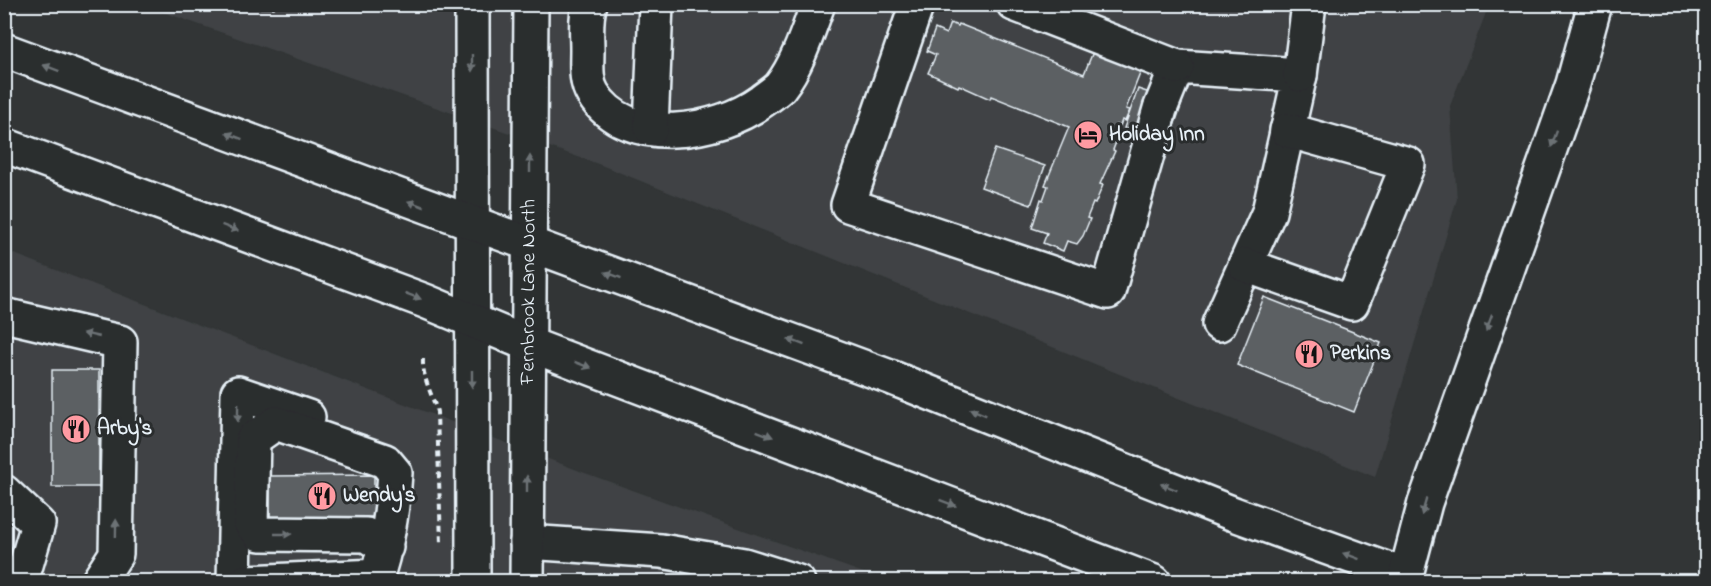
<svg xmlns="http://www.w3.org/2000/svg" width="1711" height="586" viewBox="0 0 1711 586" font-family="'Indie Flower',sans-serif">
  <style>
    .built { fill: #3f4244 }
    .building { fill: #5c6063; stroke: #e8f1f8; stroke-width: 1.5 }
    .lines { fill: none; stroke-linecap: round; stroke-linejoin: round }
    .minor-casing { stroke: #e8f1f8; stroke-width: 38 }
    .major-casing { stroke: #e8f1f8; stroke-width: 38 }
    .highway-casing { stroke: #e8f1f8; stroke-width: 38 }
    .path { stroke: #e8f1f8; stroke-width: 4; stroke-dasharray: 6 4.5; stroke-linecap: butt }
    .minor { stroke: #2a2d2e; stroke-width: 33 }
    .major { stroke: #2a2d2e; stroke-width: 33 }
    .highway { stroke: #2a2d2e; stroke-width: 33 }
    .oneway { fill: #6c7275 }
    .labels { text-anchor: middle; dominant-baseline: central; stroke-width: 6; stroke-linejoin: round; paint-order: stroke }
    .poi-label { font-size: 21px; font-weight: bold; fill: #e8f1f8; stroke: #2a2d2e; text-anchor: start }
    .street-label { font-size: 21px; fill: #e8f1f8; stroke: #2a2d2e }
  </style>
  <rect width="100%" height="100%" fill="#323536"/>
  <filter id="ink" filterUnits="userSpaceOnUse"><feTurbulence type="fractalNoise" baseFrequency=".0167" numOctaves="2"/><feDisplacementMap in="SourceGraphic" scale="12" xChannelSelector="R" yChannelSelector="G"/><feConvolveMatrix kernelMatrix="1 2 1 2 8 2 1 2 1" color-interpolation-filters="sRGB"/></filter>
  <g filter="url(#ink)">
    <!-- built -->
    <path class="built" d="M143 5H1489L1450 106 1457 199 1375 477 601 165Z
      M4 250 585 473 886 581H5Z"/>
    <!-- building -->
    <path class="building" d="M182 4H274V8L182 7Z
      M950 23 958 26 959 24 1084 74 1097 42 1145 61 1126 109 1130 110 1125 121 1122 120 1120 126 1116 125 1110 140 1116 142 1113 150 1115 151 1100 184 1103 185 1095 204 1093 203 1087 218 1090 219 1083 236 1077 244 1067 241 1063 251 1043 243 1047 233 1032 228 1041 199 1043 200 1048 186 1045 185 1069 127 991 96 990 99 959 85 958 87 928 73 936 55 927 51 935 29 946 34Z
      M1138 89 1182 104 1168 143 1124 128Z
      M995 149 1045 166 1031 205 981 187Z
      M1264 297 1381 343 1354 412 1237 365Z
      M52 370H99V487H52Z
      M374 475V517H350V523L270 524V476Z"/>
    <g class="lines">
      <!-- minor casing -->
      <g class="minor-casing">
        <g id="minor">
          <path d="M472 4 473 582"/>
          <path d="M590 4C585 18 587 35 587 50 587 65 585 81 593 94 627 149 718 133 762 101 767 97 775 92 780 87 798 64 808 31 818 4"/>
          <path d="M917 4 848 205 1108 292 1160 109 1177 67 1300 75 1269 212 1219 324"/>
          <path d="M1014 4 1177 67"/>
          <path d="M1300 75 1309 4"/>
          <path d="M651 128 656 4"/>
          <path d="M1245 265 1352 303 1408 164 1287 130"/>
          <path d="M4 315 120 342 116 554 98 582"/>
          <path d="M4 492 38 524 21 582"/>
          <path d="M527 542 661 551 744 565 798 582"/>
          <path d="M234 582 238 393 308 417"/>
          <path d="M245 582 377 576C388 541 393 509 395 473L385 461 276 423 253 439 251 524 260 534 366 535 386 547"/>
          <path id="s1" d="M527 582 531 4"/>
        </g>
      </g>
      <!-- major casing -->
      <g class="major-casing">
        <path id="major" d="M4 50 890 377 1234 514 1406 576
          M4 145 425 301 528 344 1154 582"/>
      </g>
      <!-- highway casing -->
      <g class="highway-casing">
        <path id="highway" d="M1404 582 1425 503 1573 84 1595 4"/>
      </g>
      <!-- path -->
      <path class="path" d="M423 359C422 378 432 393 437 412L441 545"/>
      <!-- minor -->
      <use href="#minor" class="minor"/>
      <!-- major -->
      <use href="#major" class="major"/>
      <!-- highway -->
      <use href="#highway" class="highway"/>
    </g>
    <!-- one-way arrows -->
    <defs><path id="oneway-solid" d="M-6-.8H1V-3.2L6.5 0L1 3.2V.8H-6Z" transform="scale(1.5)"/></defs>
    <g class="oneway">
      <use href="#oneway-solid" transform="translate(472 63) rotate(90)"/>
      <use href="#oneway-solid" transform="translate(51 68) rotate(-159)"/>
      <use href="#oneway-solid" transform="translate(234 136) rotate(-159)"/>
      <use href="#oneway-solid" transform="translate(1554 139) rotate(110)"/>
      <use href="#oneway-solid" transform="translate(530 164) rotate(-90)"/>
      <use href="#oneway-solid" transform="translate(416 204) rotate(-160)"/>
      <use href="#oneway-solid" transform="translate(230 228) rotate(20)"/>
      <use href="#oneway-solid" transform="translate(613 275) rotate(-160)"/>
      <use href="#oneway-solid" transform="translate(413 296) rotate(21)"/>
      <use href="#oneway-solid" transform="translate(1489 323) rotate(110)"/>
      <use href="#oneway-solid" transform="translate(91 335) rotate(-167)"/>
      <use href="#oneway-solid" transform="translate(796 342) rotate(-160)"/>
      <use href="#oneway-solid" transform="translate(583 365) rotate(21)"/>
      <use href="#oneway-solid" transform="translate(472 379) rotate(90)"/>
      <use href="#oneway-solid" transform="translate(978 412) rotate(-158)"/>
      <use href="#oneway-solid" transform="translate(238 413) rotate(91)"/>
      <use href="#oneway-solid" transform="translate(765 434) rotate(21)"/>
      <use href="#oneway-solid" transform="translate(527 484) rotate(-90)"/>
      <use href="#oneway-solid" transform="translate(1169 487) rotate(-158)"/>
      <use href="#oneway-solid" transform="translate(948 503) rotate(21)"/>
      <use href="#oneway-solid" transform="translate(1424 507) rotate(106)"/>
      <use href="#oneway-solid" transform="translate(116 528) rotate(-89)"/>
      <use href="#oneway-solid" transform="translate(283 534)"/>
      <use href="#oneway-solid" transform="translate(1351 556) rotate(-160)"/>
    </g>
  </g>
  <!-- icons -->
  <defs>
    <g id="hotel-disc" transform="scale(1.5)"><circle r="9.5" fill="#ff9aa2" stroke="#2a2d2e"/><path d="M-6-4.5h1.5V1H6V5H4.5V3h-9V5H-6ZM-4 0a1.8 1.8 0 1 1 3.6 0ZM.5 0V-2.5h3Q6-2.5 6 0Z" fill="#111"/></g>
    <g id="restaurant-disc" transform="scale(1.5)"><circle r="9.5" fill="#ff9aa2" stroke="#2a2d2e"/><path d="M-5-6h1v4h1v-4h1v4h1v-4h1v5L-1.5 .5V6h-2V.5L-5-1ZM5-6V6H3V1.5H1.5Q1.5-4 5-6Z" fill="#111"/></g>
  </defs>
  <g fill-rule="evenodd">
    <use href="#hotel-disc" x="1088" y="135"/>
    <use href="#restaurant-disc" x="1309" y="354"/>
    <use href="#restaurant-disc" x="76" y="429"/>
    <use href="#restaurant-disc" x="322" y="496"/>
  </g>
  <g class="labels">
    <!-- poi labels -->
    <g class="poi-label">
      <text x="1109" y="135">Holiday Inn</text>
      <text x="1330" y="354">Perkins</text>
      <text x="97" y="429">Arby's</text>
      <text x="343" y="496">Wendy's</text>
    </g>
    <!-- street labels -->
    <g class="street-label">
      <text stroke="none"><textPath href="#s1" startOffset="290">Fernbrook Lane North</textPath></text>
    </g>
  </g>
  <!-- margin -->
  <rect width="1711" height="586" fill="none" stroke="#2a2d2e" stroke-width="24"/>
  <rect x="12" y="12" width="1687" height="562" fill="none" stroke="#e8f1f8" stroke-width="2" filter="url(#ink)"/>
</svg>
